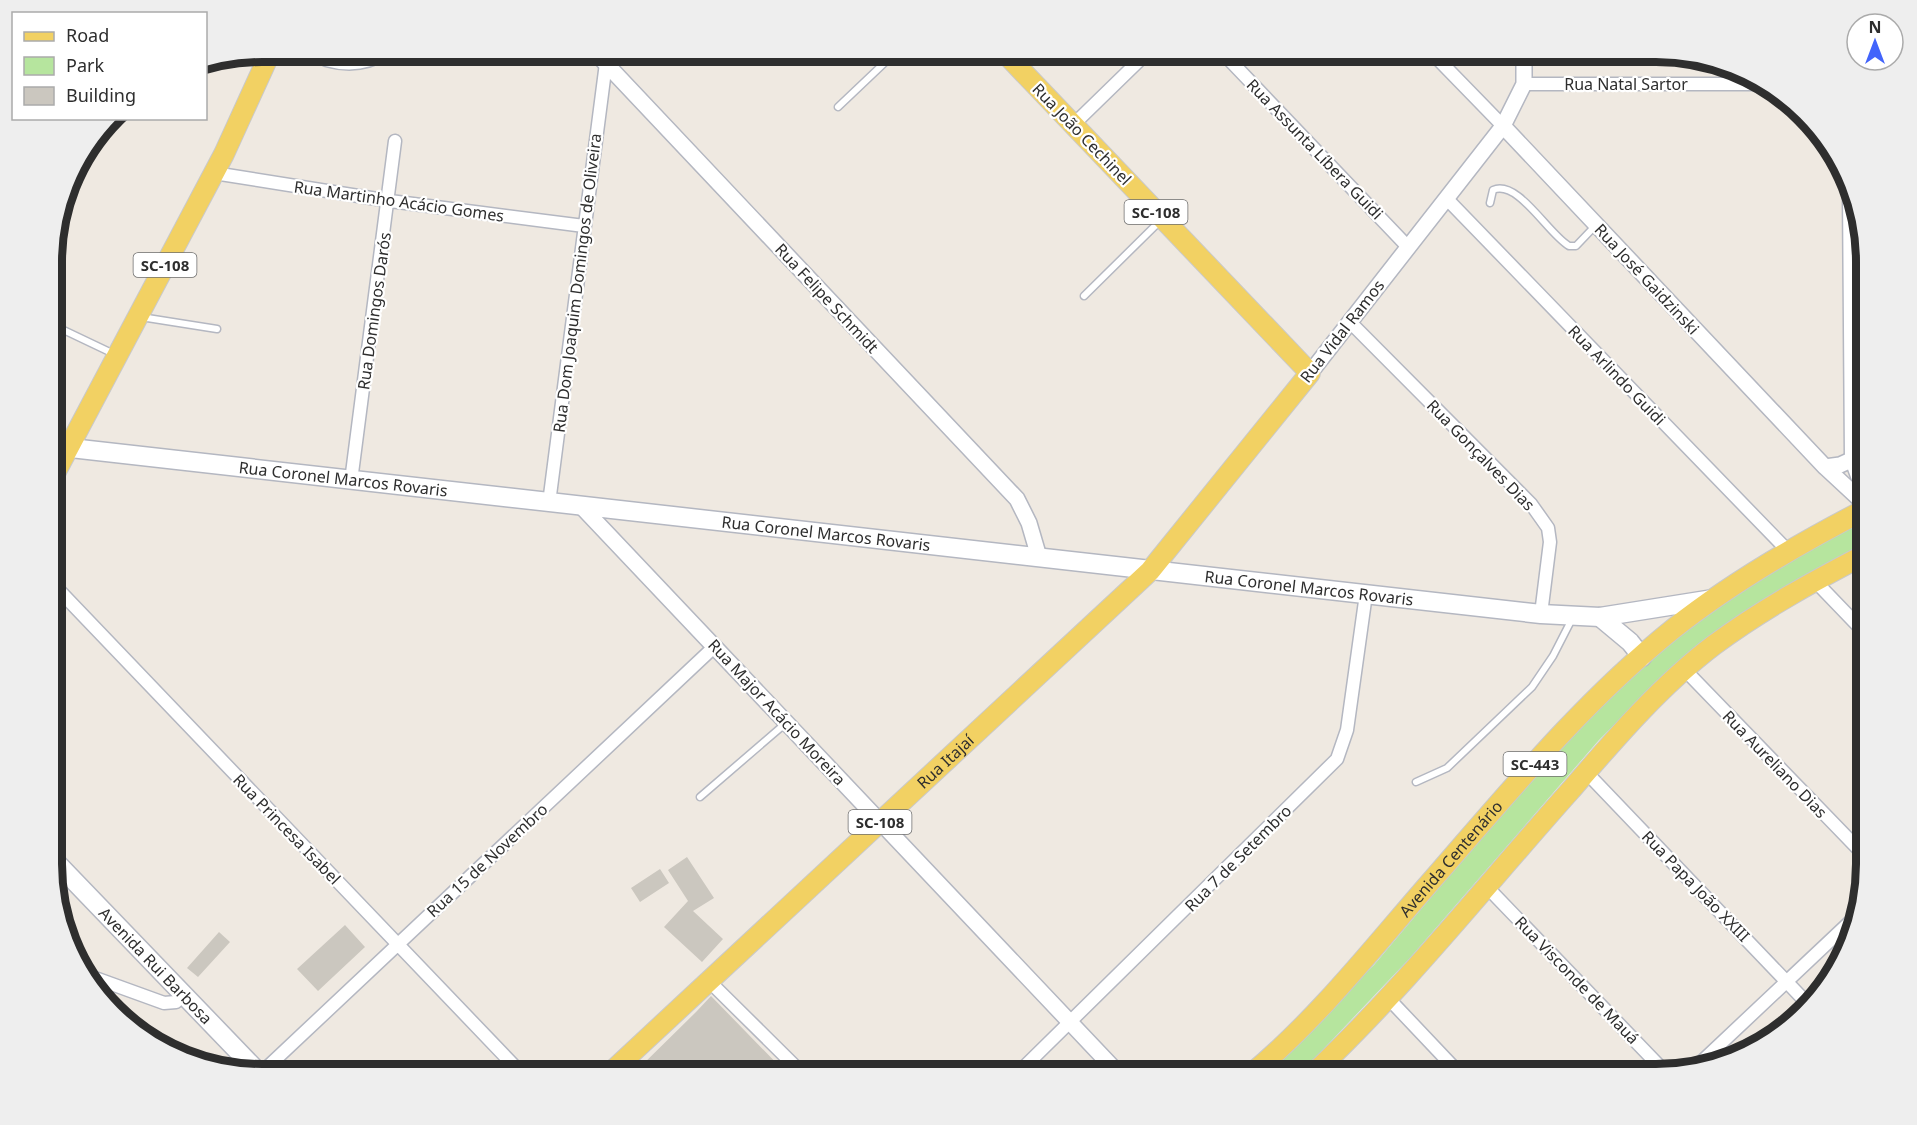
<svg xmlns="http://www.w3.org/2000/svg" width="1917" height="1125" viewBox="0 0 1917 1125" font-family="'Noto Sans',sans-serif">
  <style>
    .green { fill: #b6e59e }
    .building { fill: #cbc7bf }
    .lines { fill: none; stroke-linecap: round; stroke-linejoin: round }
    .service-casing { stroke: #b4b7c1; stroke-width: 9 }
    .minor-casing { stroke: #b4b7c1; stroke-width: 15 }
    .tertiary-casing { stroke: #b4b7c1; stroke-width: 18 }
    .secondary-casing { stroke: #b4b7c1; stroke-width: 21 }
    .primary-casing { stroke: #c9c9c9; stroke-width: 22 }
    .service { stroke: #fff; stroke-width: 6 }
    .minor { stroke: #fff; stroke-width: 12 }
    .tertiary { stroke: #fff; stroke-width: 15 }
    .secondary { stroke: #fff; stroke-width: 18 }
    .primary { stroke: #f2d163; stroke-width: 20 }
    .labels { text-anchor: middle; dominant-baseline: central; stroke-width: 4.5; stroke-linejoin: round; paint-order: stroke }
    .shield { fill: #fff; stroke: #6d6d6d; stroke-width: 1.5 }
    .shield-label { font-size: 15px; font-weight: bold; fill: #2e2e2e }
    .street-label { font-size: 16px; fill: #2e2e2e; stroke: #fff }
    .rim { fill: none; stroke: #2e2e2e; stroke-width: 8 }
  </style>
  <rect width="100%" height="100%" fill="#efe9e1"/>
  <!-- green -->
  <path class="green" d="M1866 515V546L1640 699 1599 740 1409 959 1315 1058 1296 1074H1261L1374 965 1520 792 1648 658 1707 610Z"/>
  <!-- building -->
  <path class="building" d="M687 857 714 898 693 911 723 939 702 962 664 927 688 901 668 870Z
    M660 869 669 883 640 902 631 888Z
    M345 925 365 947 318 991 297 969Z
    M219 932 230 942 198 977 187 968Z
    M711 996 787 1074H633L696 1012Z"/>
  <g class="lines">
    <!-- service casing -->
    <g class="service-casing">
      <path id="service" d="M300 51C311 53 317 60 326 63 347 69 374 68 390 51
        M838 107 897 51
        M1490 203 1493 190C1518 179 1548 234 1569 246H1576L1596 225
        M1084 296 1160 221
        M141 317 217 329
        M53 325 116 355
        M1416 782 1447 768 1532 687 1553 656 1573 617
        M700 797 786 723"/>
    </g>
    <!-- minor casing -->
    <g class="minor-casing">
      <path id="minor" d="M1221 51 1408 247
        M1430 51 1503 126
        M1524 84H1765
        M1073 125 1149 51
        M214 173 390 201 584 226
        M1849 193 1851 460 1866 501
        M1447 199 1788 551
        M1350 322 1531 504 1548 528 1550 542 1541 614
        M351 481 395 141
        M549 503 606 63
        M1815 581 1866 634
        M53 584 522 1074
        M1685 670 1866 857
        M1586 772 1805 1001
        M1487 887 1667 1074
        M84 974 164 1003 176 1002 183 995
        M709 981 803 1074
        M1389 999 1460 1074
        M1698 1065 1853 919
        M260 1074 714 647
        M1017 1074 1337 759 1347 730 1366 594"/>
    </g>
    <!-- tertiary casing -->
    <g class="tertiary-casing">
      <path id="tertiary" d="M594 51 1017 499 1029 523 1039 557
        M1503 126 1825 467 1866 505
        M1310 373 1503 126 1524 84V51
        M1825 467 1840 465 1851 460
        M583 508 1119 1074"/>
    </g>
    <!-- secondary casing -->
    <g class="secondary-casing">
      <g id="secondary">
        <path id="s1" d="M53 446 1541 614 1600 617 1713 599"/>
        <path d="M1600 617 1630 642 1642 657"/>
        <path id="s2" d="M53 859 259 1073"/>
      </g>
    </g>
    <!-- primary casing -->
    <g class="primary-casing">
      <g id="primary">
        <path d="M53 477 224 154 271 51"/>
        <path id="s3" d="M609 1074 1150 571 1310 373 1003 51"/>
        <path id="s4" d="M1251 1074C1322 1015 1379 940 1440 871 1513 787 1586 699 1673 629 1732 582 1798 544 1866 509"/>
        <path d="M1313 1074C1406 986 1485 886 1570 791 1614 740 1660 686 1714 645 1761 610 1814 581 1866 554"/>
      </g>
    </g>
    <!-- service -->
    <use href="#service" class="service"/>
    <!-- minor -->
    <use href="#minor" class="minor"/>
    <!-- tertiary -->
    <use href="#tertiary" class="tertiary"/>
    <!-- secondary -->
    <use href="#secondary" class="secondary"/>
    <!-- primary -->
    <use href="#primary" class="primary"/>
  </g>
  <g class="labels">
    <!-- shield labels -->
    <g class="shield">
      <rect x="1124.5" y="200" width="63" height="24" rx="4.5"/>
      <rect x="133.5" y="253" width="63" height="24" rx="4.5"/>
      <rect x="1503.5" y="752" width="63" height="24" rx="4.5"/>
      <rect x="848.5" y="810" width="63" height="24" rx="4.5"/>
    </g>
    <g class="shield-label">
      <text x="1156" y="212">SC-108</text>
      <text x="165" y="265">SC-108</text>
      <text x="1535" y="764">SC-443</text>
      <text x="880" y="822">SC-108</text>
    </g>
    <!-- street labels -->
    <g class="street-label">
      <text x="1626" y="84">Rua Natal Sartor</text>
      <text transform="translate(1082 134) rotate(46)">Rua João Cechinel</text>
      <text transform="translate(1315 149) rotate(46)">Rua Assunta Líbera Guidi</text>
      <text transform="translate(399 201) rotate(8)">Rua Martinho Acácio Gomes</text>
      <text transform="translate(1647 279) rotate(47)">Rua José Gaidzinski</text>
      <text transform="translate(577 283) rotate(-83)">Rua Dom Joaquim Domingos de Oliveira</text>
      <text transform="translate(827 298) rotate(47)">Rua Felipe Schmidt</text>
      <text transform="translate(374 311) rotate(-82)">Rua Domingos Darós</text>
      <text transform="translate(1342 331) rotate(-52)">Rua Vidal Ramos</text>
      <text transform="translate(1617 375) rotate(46)">Rua Arlindo Guidi</text>
      <text transform="translate(1481 455) rotate(46)">Rua Gonçalves Dias</text>
      <text stroke="none"><textPath href="#s1" startOffset="292">Rua Coronel Marcos Rovaris</textPath></text>
      <text stroke="none"><textPath href="#s1" startOffset="778">Rua Coronel Marcos Rovaris</textPath></text>
      <text stroke="none"><textPath href="#s1" startOffset="1264">Rua Coronel Marcos Rovaris</textPath></text>
      <text transform="translate(777 712) rotate(47)">Rua Major Acácio Moreira</text>
      <text stroke="none"><textPath href="#s3" startOffset="459">Rua Itajaí</textPath></text>
      <text transform="translate(1775 764) rotate(46)">Rua Aureliano Dias</text>
      <text transform="translate(287 829) rotate(46)">Rua Princesa Isabel</text>
      <text transform="translate(1238 858) rotate(-45)">Rua 7 de Setembro</text>
      <text stroke="none"><textPath href="#s4" startOffset="294">Avenida Centenário</textPath></text>
      <text transform="translate(487 860) rotate(-43)">Rua 15 de Novembro</text>
      <text transform="translate(1696 886) rotate(46)">Rua Papa João XXIII</text>
      <text stroke="none"><textPath href="#s2" startOffset="148">Avenida Rui Barbosa</textPath></text>
      <text transform="translate(1577 980) rotate(46)">Rua Visconde de Mauá</text>
    </g>
  </g>
  <!-- crop -->
  <path d="M0 0H1917V1125H0ZM262 62H1656A200 200 0 0 1 1856 262V864A200 200 0 0 1 1656 1064H262A200 200 0 0 1 62 864V262A200 200 0 0 1 262 62Z" fill="#eee" fill-rule="evenodd"/>
  <path class="rim" d="M262 62H1656A200 200 0 0 1 1856 262V864A200 200 0 0 1 1656 1064H262A200 200 0 0 1 62 864V262A200 200 0 0 1 262 62Z"/>
  <!-- legend -->
  <rect x="12" y="12" width="195" height="108" fill="#ffffff" stroke="#ababab" stroke-width="1.5"/>
  <rect x="24" y="32" width="30" height="9" fill="#f2d163" stroke="#ababab" stroke-width="1.5"/>
  <text x="66" y="42" font-size="18" fill="#2e2e2e">Road</text>
  <rect x="24" y="57" width="30" height="18" fill="#b6e59e" stroke="#ababab" stroke-width="1.5"/>
  <text x="66" y="72" font-size="18" fill="#2e2e2e">Park</text>
  <rect x="24" y="87" width="30" height="18" fill="#cbc7bf" stroke="#ababab" stroke-width="1.5"/>
  <text x="66" y="102" font-size="18" fill="#2e2e2e">Building</text>
  <!-- north arrow -->
  <g transform="translate(1875 42)"><circle r="28" fill="#ffffff" stroke="#ababab" stroke-width="1.5"/>
  <path d="M0-4.5L10 22L0 15L-10 22Z" fill="#4264fb"/>
  <text y="-9" font-size="16" font-weight="bold" text-anchor="middle" fill="#2e2e2e">N</text>
  </g>
</svg>
